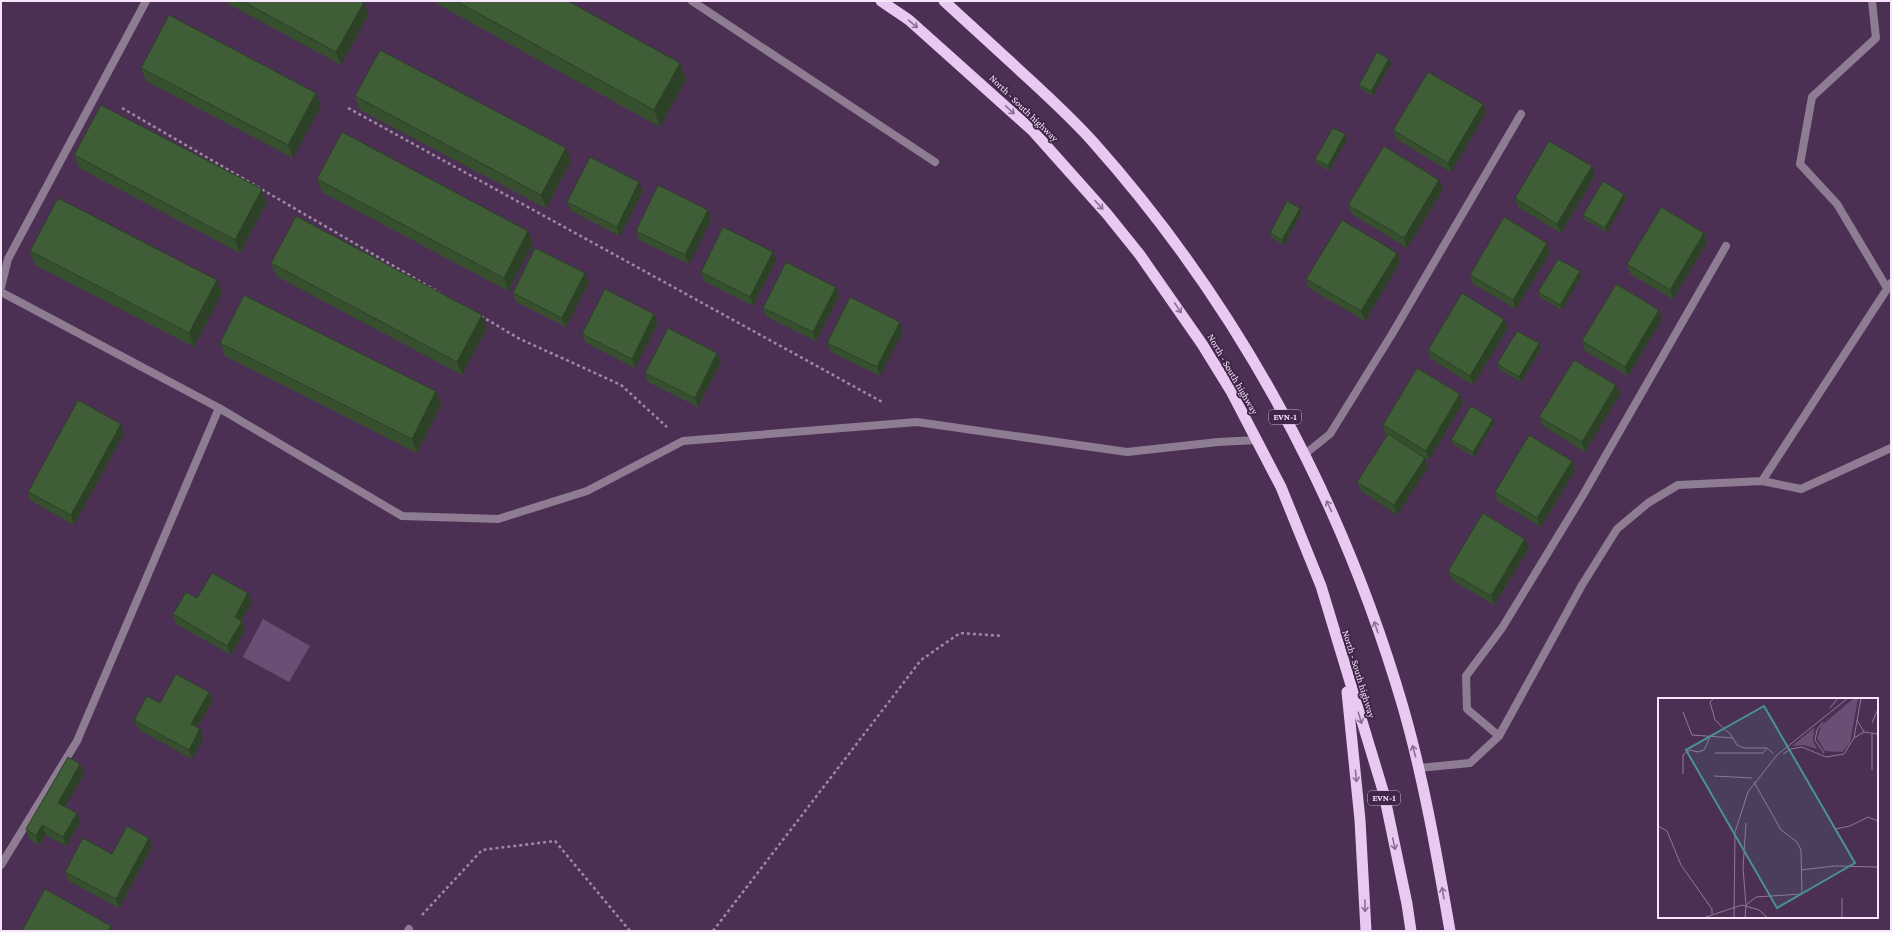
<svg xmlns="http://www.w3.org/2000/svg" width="1892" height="932" viewBox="0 0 1892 932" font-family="'Crimson Pro',serif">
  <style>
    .green { fill: #6b4e74 }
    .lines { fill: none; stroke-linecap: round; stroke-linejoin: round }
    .path { stroke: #9f88a5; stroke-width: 2.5; stroke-dasharray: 3 3; stroke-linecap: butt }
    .service { stroke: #8e7c93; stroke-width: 8 }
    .minor { stroke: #8e7c93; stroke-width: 8 }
    .trunk { stroke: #e9c8f2; stroke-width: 11 }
    .wall { fill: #36502f }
    .shaded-wall { fill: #2c4126 }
    .building { fill: #3f5d37; stroke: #2c4126 }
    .oneway { stroke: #8d6f95 }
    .labels { text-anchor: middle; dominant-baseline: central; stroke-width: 4; stroke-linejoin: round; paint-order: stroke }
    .shield { fill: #412649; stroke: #c0acc6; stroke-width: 1 }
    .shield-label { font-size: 9px; font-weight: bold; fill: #f7e5fc }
    .street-label { font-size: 10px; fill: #f7e5fc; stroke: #412649 }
    .inset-road { fill: none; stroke: #907897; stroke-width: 1 }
    .view { fill: #499292; fill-opacity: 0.15; stroke: #499292; stroke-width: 2 }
    .inset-edge { fill: none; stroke: #f7e5fc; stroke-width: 2 }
  </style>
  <rect width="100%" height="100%" fill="#4c3054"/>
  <!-- green -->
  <path class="green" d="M263 619 310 646 289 682 243 657Z"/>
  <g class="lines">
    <!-- path -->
    <path class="path" d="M122 108 440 293
      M348 108 884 403
      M481 316 518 338 621 385 667 427
      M422 915 482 850 555 841 630 931
      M713 931 921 660 960 633 1003 636"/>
    <!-- service -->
    <path class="service" d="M692 1 935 162
      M1872 1 1876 38 1812 97 1800 164 1837 204 1887 288
      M1 287 8 259 146 1
      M1 292 219 408 402 516 498 519 587 491 683 441 917 422 1127 452 1218 442 1257 440
      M1305 454 1330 434 1392 334 1521 114
      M1762 481 1891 283
      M1499 736 1467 709 1466 676 1502 628 1583 495 1726 246
      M1419 768 1470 763 1499 736 1582 585 1617 529 1648 503 1678 485 1762 481 1801 489 1891 448"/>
    <!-- minor -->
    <path class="minor" d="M1 865 77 741 219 408
      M408 931 409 929"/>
    <!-- trunk -->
    <path class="trunk" d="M881 1 909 20 1033 131 1107 214 1140 255 1202 344 1231 391 1281 487 1321 586 1384 794 1407 904 1411 931
      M944 1C968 23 992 45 1016 67 1043 92 1070 116 1094 143 1239 306 1342 498 1403 707 1424 780 1437 856 1450 931
      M1347 692 1360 820 1366 931"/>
  </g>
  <!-- wall -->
  <path class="wall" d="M223 1H362L368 15 341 65Z
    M432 1H568L680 63 686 79 660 127Z
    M1391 64 1373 96 1361 89 1359 85Z
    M141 68 321 106 293 158 146 81Z
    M355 96 566 148 571 161 546 208 360 110Z
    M1483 104 1486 113 1451 172 1396 139 1393 130Z
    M1347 139 1329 171 1317 164 1315 159Z
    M74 155 267 202 240 253 79 168Z
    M1595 175 1561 233 1518 207 1515 198Z
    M317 179 533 244 508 291 322 192Z
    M1443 189 1407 248 1352 214 1348 205Z
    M643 191 620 236 571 211 567 202Z
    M1624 194 1626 199 1607 232 1585 220 1583 215Z
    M1300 208 1301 213 1284 245 1271 238 1270 233Z
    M708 210 711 219 689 264 639 240 636 231Z
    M1704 233 1707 242 1673 299 1630 274 1627 264Z
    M30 251 217 280 222 293 194 347 35 265Z
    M1550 252 1516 309 1473 284 1470 275Z
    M776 261 753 306 704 281 701 272Z
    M1400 262 1365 321 1309 288 1306 279Z
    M271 263 487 328 462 375 276 276Z
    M1580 271 1581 276 1562 310 1540 297 1538 292Z
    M585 273 589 282 566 327 516 302 513 293Z
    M836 287 839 296 816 341 767 317 763 308Z
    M1659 310 1662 319 1628 376 1585 351 1582 341Z
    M654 314 658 323 635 368 586 343 582 334Z
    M1504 319 1508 328 1473 385 1431 359 1428 350Z
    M903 331 880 376 831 352 827 343Z
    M220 343 436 391 441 405 417 453 225 356Z
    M1539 343 1541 348 1521 382 1499 369 1497 364Z
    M717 353 721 362 698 407 648 382 645 373Z
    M1620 394 1585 452 1543 426 1539 417Z
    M1463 403 1429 460 1424 457 1425 458 1428 467 1397 515 1361 491 1357 482 1388 435H1386L1383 425Z
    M1494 423 1474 457 1453 444 1451 440Z
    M121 424 124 433 74 525 31 501 28 492Z
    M1572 461 1575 470 1541 527 1498 501 1495 492Z
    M1529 548 1494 605 1452 580 1448 571Z
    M197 598 252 602 241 621 245 630 231 655 176 624 173 614Z
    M209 692 212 701 197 728 203 739 192 759 138 729 134 720 160 703Z
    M80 764 84 774 65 807 80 823 66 846 46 835 39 845 29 839 26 829Z
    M149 838 152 847 119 908 69 881 65 872 112 854Z"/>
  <!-- shaded-wall -->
  <path class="shaded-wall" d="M364 2 368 15 341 65 336 52Z
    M1389 59 1391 64 1373 96 1371 91Z
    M680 63 686 79 660 127 654 110Z
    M316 93 321 106 293 158 288 145Z
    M1483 104 1486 113 1451 172 1448 163Z
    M1345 134 1347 139 1329 171 1328 166Z
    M566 148 571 161 546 208 541 195Z
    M1592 166 1595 175 1561 233 1557 224Z
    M1439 180 1443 189 1407 248 1404 238Z
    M639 182 643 191 620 236 617 227Z
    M262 189 267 202 240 253 235 240Z
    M1624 194 1626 199 1607 232 1605 228Z
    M1300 208 1301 213 1284 245 1282 240Z
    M708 210 711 219 689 264 685 255Z
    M528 231 533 244 508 291 504 278Z
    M1704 233 1707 242 1673 299 1670 290Z
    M1547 243 1550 252 1516 309 1513 300Z
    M773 252 776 261 753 306 750 297Z
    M1397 253 1400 262 1365 321 1361 311Z
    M1580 271 1581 276 1562 310 1560 305Z
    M585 273 589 282 566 327 562 318Z
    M217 280 222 293 194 347 189 333Z
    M836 287 839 296 816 341 813 332Z
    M1659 310 1662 319 1628 376 1625 367Z
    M654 314 658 323 635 368 632 359Z
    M482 315 487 328 462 375 457 362Z
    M1504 319 1508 328 1473 385 1470 376Z
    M900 322 903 331 880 376 877 367Z
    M1539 343 1541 348 1521 382 1519 377Z
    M717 353 721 362 698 407 695 398Z
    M1616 385 1620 394 1585 452 1582 442Z
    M436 391 441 405 417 453 412 439Z
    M1460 394 1463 403 1429 460 1426 451Z
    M1493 419 1494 423 1474 457 1473 452Z
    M121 424 124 433 74 525 71 515Z
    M1425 458 1428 467 1397 515 1394 505Z
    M1572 461 1575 470 1541 527 1537 518Z
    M1525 539 1529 548 1494 605 1491 596Z
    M248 593 252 602 238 626 235 617Z
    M242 621 245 630 231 655 227 646Z
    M209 692 212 701 194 733 191 724Z
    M200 729 203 739 192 759 189 750Z
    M80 764 84 774 62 812 58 803Z
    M77 813 80 823 66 846 63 837Z
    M42 825 46 835 39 845 36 836Z
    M149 838 152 847 119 908 116 899Z
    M111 926 113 931H108Z"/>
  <!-- building -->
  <path class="building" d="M242 1H362L364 2 336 52Z
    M456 1H568L680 63 654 110Z
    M169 15 316 93 288 145 141 68Z
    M380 50 566 148 541 195 355 96Z
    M1377 52 1389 59 1371 91 1359 85Z
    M1428 72 1483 104 1448 163 1393 130Z
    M101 105 262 189 235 240 74 155Z
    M1333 128 1345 134 1328 166 1315 159Z
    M342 132 528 231 504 278 317 179Z
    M1549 141 1592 166 1557 224 1515 198Z
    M1384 146 1439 180 1404 238 1348 205Z
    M590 157 639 182 617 227 567 202Z
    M1603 181 1624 194 1605 228 1583 215Z
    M658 185 708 210 685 255 636 231Z
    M58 198 217 280 189 333 30 251Z
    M1287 201 1300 208 1282 240 1270 233Z
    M1661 207 1704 233 1670 290 1627 264Z
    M296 216 482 315 457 362 271 263Z
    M1504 217 1547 243 1513 300 1470 275Z
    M1342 220 1397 253 1361 311 1306 279Z
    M723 227 773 252 750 297 701 272Z
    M535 248 585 273 562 318 513 293Z
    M1558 259 1580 271 1560 305 1538 292Z
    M786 262 836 287 813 332 763 308Z
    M1616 284 1659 310 1625 367 1582 341Z
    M605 289 654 314 632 359 582 334Z
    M1462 293 1504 319 1470 376 1428 350Z
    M244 295 436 391 412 439 220 343Z
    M850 297 900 322 877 367 827 343Z
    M668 328 717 353 695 398 645 373Z
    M1517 331 1539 343 1519 377 1497 364Z
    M1574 360 1616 385 1582 442 1539 417Z
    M1417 368 1460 394 1426 451 1383 425Z
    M78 400 121 424 71 515 28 492Z
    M1471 406 1493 419 1473 452 1451 440Z
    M1388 434 1425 458 1394 505 1357 482Z
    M1529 435 1572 461 1537 518 1495 492Z
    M1483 513 1525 539 1491 596 1448 571Z
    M212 573 248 593 235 617 242 621 227 646 173 614 186 592 197 598Z
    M176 674 209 692 191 724 200 729 189 750 134 720 147 696 160 703Z
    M68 757 80 764 58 803 77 813 63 837 42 825 36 836 26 829Z
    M127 826 149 838 116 899 65 872 83 838 112 854Z
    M45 889 111 926 108 931H22Z"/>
  <!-- one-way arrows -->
  <defs><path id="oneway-shaft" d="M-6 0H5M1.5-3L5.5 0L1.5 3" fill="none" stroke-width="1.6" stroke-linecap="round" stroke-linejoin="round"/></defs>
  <g class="oneway">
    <use href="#oneway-shaft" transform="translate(913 24) rotate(40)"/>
    <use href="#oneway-shaft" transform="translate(1010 110) rotate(43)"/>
    <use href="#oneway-shaft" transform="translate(1099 205) rotate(48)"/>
    <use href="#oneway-shaft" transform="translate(1178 308) rotate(56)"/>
    <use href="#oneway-shaft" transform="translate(1329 506) rotate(-115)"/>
    <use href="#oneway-shaft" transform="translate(1376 627) rotate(-109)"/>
    <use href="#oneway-shaft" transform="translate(1360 718) rotate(73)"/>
    <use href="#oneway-shaft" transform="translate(1414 751) rotate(-105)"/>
    <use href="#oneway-shaft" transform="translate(1356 776) rotate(84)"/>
    <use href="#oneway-shaft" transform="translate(1394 844) rotate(78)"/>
    <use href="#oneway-shaft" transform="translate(1443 893) rotate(-100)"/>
    <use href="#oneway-shaft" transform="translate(1365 906) rotate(89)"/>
  </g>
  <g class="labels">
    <!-- shield labels -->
    <g class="shield">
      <rect x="1269" y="410" width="32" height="14" rx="3"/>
      <rect x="1368" y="791" width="32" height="14" rx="3"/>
    </g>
    <g class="shield-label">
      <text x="1285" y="417">EVN-1</text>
      <text x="1384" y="798">EVN-1</text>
    </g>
    <!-- street labels -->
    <g class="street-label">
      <text transform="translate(1024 108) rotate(44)">North - South highway</text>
      <text transform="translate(1233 374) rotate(60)">North - South highway</text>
      <text transform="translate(1359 674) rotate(73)">North - South highway</text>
    </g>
  </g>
  <!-- overview -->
  <g transform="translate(1658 698)">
    <rect width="220" height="220" fill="#4c3054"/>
    <path d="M196 0H200L192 45 184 54 167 53 159 40 164 27ZM156 30 155 43 159 51 146 47 134 48Z" fill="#6b4e74"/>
    <path class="inset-road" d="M56 0 52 4 57 22 73 37 79 47 86 50H109L115 55M172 10 180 0M25 14 34 37 75 40M199 22 206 34M165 24 159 32 157 42 166 55M214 25 220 11M196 40 206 34 220 36M57 55H105L109 50M125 56 133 51 144 49 168 59 186 56 196 40 203 0M214 72V35M25 76V57L32 52 40 54 46 52 52 39M56 78 94 80M88 125 85 170 88 207M0 128 9 133 23 167 54 211V216M177 131 192 128 210 119 220 123M143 172 177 168 220 169M88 207 98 199 144 196 143 152 139 144 123 132 96 84M45 220 84 207 101 212 110 220M76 220 77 134 90 94 119 57 190 0M87 220 88 207M184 220V200"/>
    <path class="view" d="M106 8 197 165 119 210 28 52Z"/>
    <rect width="220" height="220" class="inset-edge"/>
  </g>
  <!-- border -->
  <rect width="1892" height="932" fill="none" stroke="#f7e5fc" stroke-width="4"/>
</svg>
